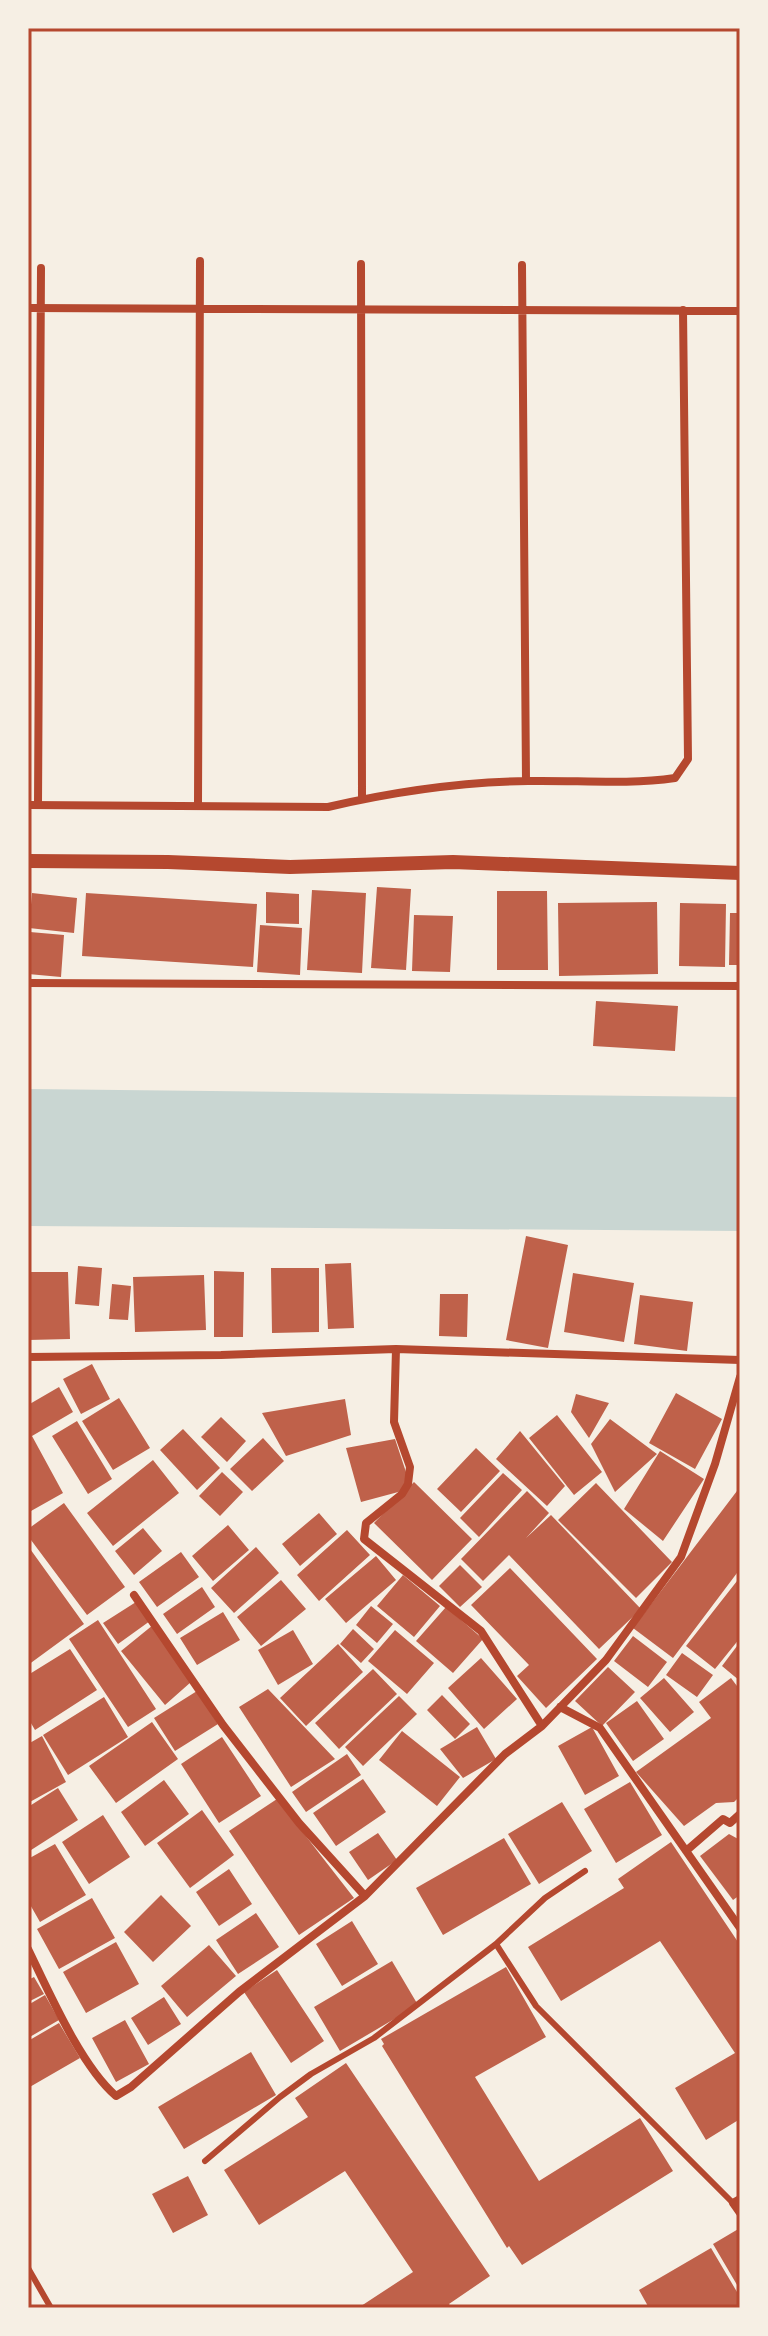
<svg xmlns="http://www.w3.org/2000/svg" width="768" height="2336" viewBox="0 0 768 2336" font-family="Mulish,sans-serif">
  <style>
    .water { fill: #c9d6d2 }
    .building { fill: #bf614a }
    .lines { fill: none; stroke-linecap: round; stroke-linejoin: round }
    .service { stroke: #b5482f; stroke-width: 6 }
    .minor { stroke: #b5482f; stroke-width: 8 }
    .tertiary { stroke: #b5482f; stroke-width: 14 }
    .neatline { fill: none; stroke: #b5482f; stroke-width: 3 }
  </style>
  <rect width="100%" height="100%" fill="#f6efe4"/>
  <!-- water -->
  <path class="water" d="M28 1089 740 1097V1231L28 1226Z"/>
  <!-- building -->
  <path class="building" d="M377 887 411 889 406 970 371 968Z
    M312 890 366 893 362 973 307 970Z
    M497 891H547L548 970H497Z
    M266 892 299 894V924L266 923Z
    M32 893 77 898 74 933 29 928Z
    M86 893 257 904 253 967 82 956Z
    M657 902 658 974 559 976 558 903Z
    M680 903 726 904 725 967 679 966Z
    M730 913H740V965H729Z
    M414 915 453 916 450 972 412 971Z
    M260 925 302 928 300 975 257 972Z
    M30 932 64 935 61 977 28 974Z
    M596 1001 678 1006 675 1051 593 1046Z
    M526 1236 568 1245 548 1348 506 1340Z
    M351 1263 354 1328 328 1329 325 1264Z
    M78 1266 102 1268 99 1306 75 1304Z
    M271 1268H319V1332L272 1333Z
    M214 1271 244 1272 243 1337H214Z
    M28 1272H68L70 1339 28 1340Z
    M573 1273 634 1283 624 1342 564 1332Z
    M204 1275 206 1330 135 1332 133 1277Z
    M112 1284 131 1286 128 1320 109 1319Z
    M440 1294H468L467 1337 439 1336Z
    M640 1295 693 1302 687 1351 634 1344Z
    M92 1364 110 1399 81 1414 63 1379Z
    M59 1387 73 1412 32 1436 63 1493 31 1511 28 1505V1432L30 1431 28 1405Z
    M676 1393 722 1419 695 1469 649 1443Z
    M576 1394 609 1403 589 1438 571 1412Z
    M119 1398 150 1448 113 1470 82 1421Z
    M345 1399 351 1435 286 1456 262 1413Z
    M557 1415 602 1472 574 1495 529 1438Z
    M221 1417 246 1441 227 1462 201 1437Z
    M610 1419 657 1454 615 1492 591 1444Z
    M77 1421 112 1479 88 1494 52 1436Z
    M183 1429 220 1468 197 1490 160 1450Z
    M520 1431 565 1486 547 1506 496 1459Z
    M263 1438 284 1461 252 1491 230 1469Z
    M395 1439 408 1478 402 1491 361 1502 346 1448Z
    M476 1448 500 1471 461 1512 437 1489Z
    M660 1451 704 1479 663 1541 624 1509Z
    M153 1460 179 1493 113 1546 87 1513Z
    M222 1472 243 1492 220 1516 199 1496Z
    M503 1473 522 1490 479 1537 460 1518Z
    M414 1482 472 1539 432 1580 374 1523Z
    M596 1483 672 1562 636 1598 558 1520Z
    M740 1487V1569L673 1658 633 1628Z
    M527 1491 549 1513 526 1538 551 1515 641 1609 599 1649 509 1555 483 1581 461 1559Z
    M64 1503 125 1587 87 1615 28 1536V1529Z
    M319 1513 337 1534 300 1566 282 1544Z
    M228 1525 249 1550 213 1581 192 1556Z
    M143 1528 162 1551 134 1575 115 1551Z
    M347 1530 370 1555 319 1601 297 1575Z
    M28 1546 84 1624 28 1665Z
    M256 1547 279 1573 234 1613 211 1588Z
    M181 1552 199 1577 157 1607 139 1582Z
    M376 1556 396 1580 346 1623 325 1599Z
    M460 1565 482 1587 460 1607 439 1586Z
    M510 1568 597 1659 546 1708 517 1676 529 1665 471 1605Z
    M403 1575 440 1606 414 1637 377 1606Z
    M281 1580 306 1609 261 1646 237 1617Z
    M737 1581 740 1583V1638L715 1669 686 1646Z
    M202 1587 215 1607 177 1634 163 1614Z
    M136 1602 150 1621 118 1644 103 1623Z
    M371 1606 393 1624 377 1643 356 1625Z
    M446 1607 483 1639 453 1673 416 1641Z
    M223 1612 240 1640 197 1665 180 1638Z
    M98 1620 156 1709 128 1727 69 1639Z
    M153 1625 191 1682 165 1705 121 1651Z
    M353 1629 374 1649 361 1663 340 1644Z
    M293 1630 313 1664 278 1685 258 1650Z
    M395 1630 434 1663 407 1694 368 1661Z
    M633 1636 667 1662 648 1687 614 1661Z
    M740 1642V1681L722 1666Z
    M338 1644 363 1672 306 1726 280 1698Z
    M70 1649 97 1690 35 1730 28 1718V1675Z
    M682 1653 713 1675 697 1697 666 1675Z
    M481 1658 517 1699 484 1729 448 1688Z
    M608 1667 635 1692 602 1726 575 1701Z
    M373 1669 397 1694 339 1749 315 1723Z
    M664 1678 694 1712 670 1732 640 1698Z
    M731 1678 740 1690V1796L734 1802 716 1803 684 1826 636 1772 711 1718 699 1702Z
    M268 1689 335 1759 291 1787 239 1707Z
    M197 1691 218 1724 175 1751 154 1718Z
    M442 1695 470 1724 455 1739 427 1710Z
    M399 1696 417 1714 363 1766 345 1747Z
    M104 1697 128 1737 68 1775 43 1735Z
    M637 1701 664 1739 633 1761 606 1723Z
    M152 1722 178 1759 116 1803 89 1766Z
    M477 1727 496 1759 463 1778 440 1749Z
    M592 1727 619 1776 585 1795 558 1746Z
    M402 1731 460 1777 437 1806 379 1760Z
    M42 1736 66 1782 28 1803V1744Z
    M222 1737 261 1796 219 1823 181 1764Z
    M347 1754 361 1775 306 1812 292 1792Z
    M363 1779 386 1812 336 1846 313 1813Z
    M164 1780 189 1814 145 1846 121 1812Z
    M630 1782 662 1835 616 1863 584 1809Z
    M58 1788 78 1820 28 1852V1807Z
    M277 1799 354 1898 299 1935 229 1831Z
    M562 1802 592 1851 539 1884 508 1834Z
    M202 1810 234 1855 190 1888 157 1843Z
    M103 1815 130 1857 89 1884 62 1842Z
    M378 1833 397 1860 368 1880 349 1852Z
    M729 1834 740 1840V1895L733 1900 700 1856Z
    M504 1838 531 1884 443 1935 416 1888Z
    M671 1842 740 1945V2119L706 2140 675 2088 735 2053 660 1941 561 2001 528 1947 624 1888 618 1879Z
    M55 1844 86 1895 40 1922 28 1901V1859Z
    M229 1869 252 1904 219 1926 196 1892Z
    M161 1895 191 1926 153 1962 124 1932Z
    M92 1898 115 1938 59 1969 37 1929Z
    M256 1913 279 1947 238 1974 216 1940Z
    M352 1921 378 1964 342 1986 316 1944Z
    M116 1942 139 1984 86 2013 63 1972Z
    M209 1945 236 1976 187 2017 161 1986Z
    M392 1961 418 2005 340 2051 314 2007Z
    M506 1967 546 2037 475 2077 539 2181 640 2118 673 2171 522 2265 509 2246 507 2248 382 2046 384 2044 381 2039Z
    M277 1970 324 2041 291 2063 244 1992Z
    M34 1977 44 1994 28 2002V1980Z
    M45 1995 59 2020 28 2038V2005Z
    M164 1997 181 2024 148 2045 131 2018Z
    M125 2020 149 2064 116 2082 92 2038Z
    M59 2023 80 2058 28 2088V2041Z
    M251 2052 276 2095 184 2149 158 2107Z
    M346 2063 490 2276 449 2304 452 2308H358L413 2272 345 2171 259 2225 224 2170 308 2117 295 2098Z
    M188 2176 208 2215 173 2233 152 2194Z
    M740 2228V2290L713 2244Z
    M711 2248 740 2297V2308H649L639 2290Z"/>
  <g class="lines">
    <!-- service -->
    <path class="service" d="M585 1871 545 1898 496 1944 536 2006 733 2203
      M205 2161 280 2097 311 2074 374 2038 496 1944
      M28 2268 51 2308"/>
    <!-- minor -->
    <path class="minor" d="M361 264 362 799
      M522 265 526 781
      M28 308 740 311
      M28 805 328 807C392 792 462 782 528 781 578 780 626 785 675 778L688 759 683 310
      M38 805 41 268
      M198 806 200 261
      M28 983 740 986
      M396 1349 394 1422 410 1467 408 1484 402 1494 366 1523 364 1539 481 1631 542 1726
      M28 1357 221 1355 396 1349 740 1360
      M134 1595 223 1725 299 1823 365 1896
      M560 1707 600 1728 740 1928
      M686 1851 723 1819 730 1823 740 1814
      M28 1949C49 1992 81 2066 116 2096L131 2087 239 1992 365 1896 505 1754 542 1726 606 1660 681 1557 715 1464 740 1377
      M740 2199 733 2203 740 2213"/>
    <!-- tertiary -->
    <path class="tertiary" d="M28 861 168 862 290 867 453 862 740 873"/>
  </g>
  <!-- border -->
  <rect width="768" height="2336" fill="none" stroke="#f6efe4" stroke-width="60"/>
  <rect x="30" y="30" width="708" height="2276" class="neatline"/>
</svg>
